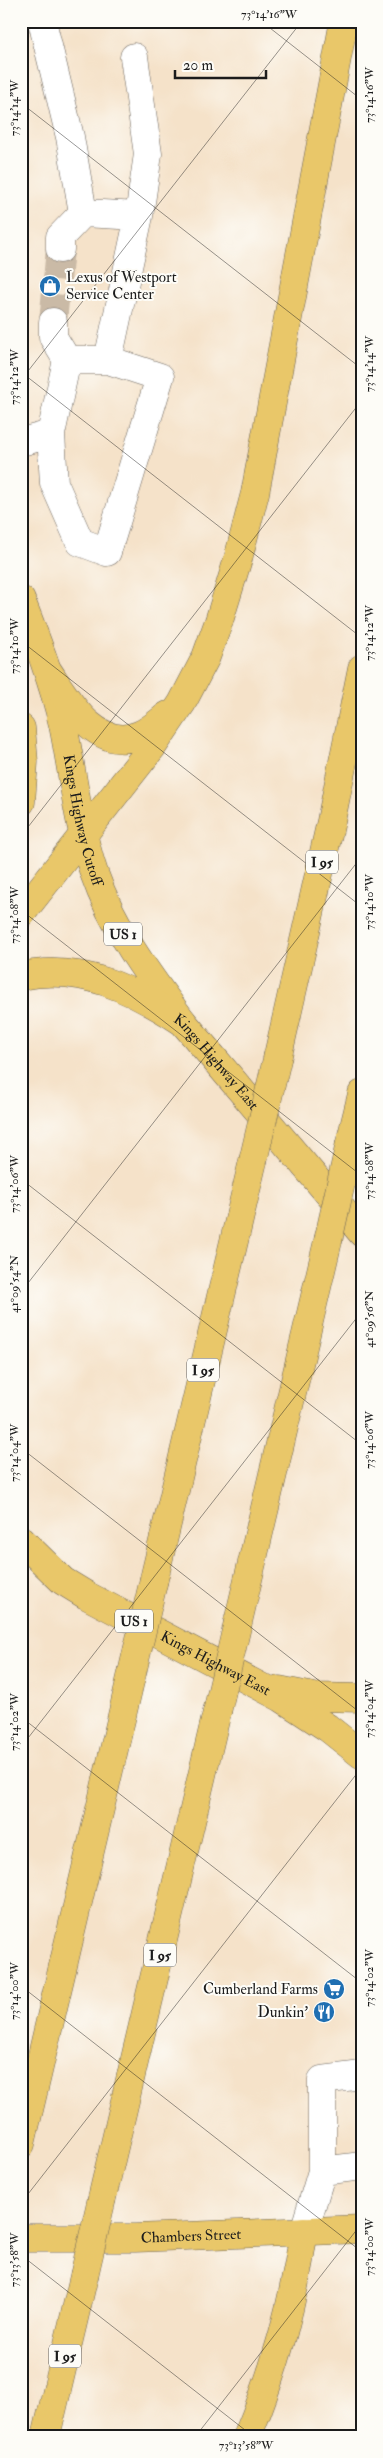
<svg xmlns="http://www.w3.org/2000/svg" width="383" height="2458" viewBox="0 0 383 2458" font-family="'IM FELL Double Pica',serif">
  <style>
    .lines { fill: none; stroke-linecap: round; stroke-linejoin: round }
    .minor-tunnel { stroke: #cabaa6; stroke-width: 28; stroke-dasharray: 28 14; stroke-linecap: butt }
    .minor-casing { stroke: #686159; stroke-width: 29 }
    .major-casing { stroke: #686159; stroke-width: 29 }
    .highway-casing { stroke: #686159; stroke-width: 29 }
    .minor { stroke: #fff; stroke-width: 28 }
    .major { stroke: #e9c769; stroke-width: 28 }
    .highway { stroke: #e9c769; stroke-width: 28 }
    .highway-bridge-casing { stroke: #686159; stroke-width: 29; stroke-linecap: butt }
    .highway-bridge { stroke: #e9c769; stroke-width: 28 }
    .ticks { fill: none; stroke: #1c1c1c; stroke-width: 1; stroke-opacity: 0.45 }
    .labels { text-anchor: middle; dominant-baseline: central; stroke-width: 4; stroke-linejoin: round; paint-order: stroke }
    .shield { fill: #fdfcf7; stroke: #605f5e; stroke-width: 1 }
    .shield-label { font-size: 14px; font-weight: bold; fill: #1c1c1c }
    .poi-label { font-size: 15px; fill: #1c1c1c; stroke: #fdfcf7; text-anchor: end }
    .street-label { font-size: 15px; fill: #1c1c1c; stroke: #fdfcf7 }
    .neatline { fill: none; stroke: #1c1c1c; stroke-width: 2 }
    .ticks-label { font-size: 12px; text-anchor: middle; fill: #1c1c1c }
  </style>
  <rect width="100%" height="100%" fill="#fdfcf7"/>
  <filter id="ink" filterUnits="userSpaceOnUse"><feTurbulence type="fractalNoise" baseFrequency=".02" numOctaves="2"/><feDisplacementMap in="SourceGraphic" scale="10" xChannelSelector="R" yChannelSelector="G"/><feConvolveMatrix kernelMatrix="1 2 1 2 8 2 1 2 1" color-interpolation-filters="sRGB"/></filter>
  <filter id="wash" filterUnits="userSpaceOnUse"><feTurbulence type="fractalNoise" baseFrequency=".0096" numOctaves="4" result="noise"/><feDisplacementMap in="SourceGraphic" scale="20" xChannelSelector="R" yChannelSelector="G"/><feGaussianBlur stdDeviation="1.12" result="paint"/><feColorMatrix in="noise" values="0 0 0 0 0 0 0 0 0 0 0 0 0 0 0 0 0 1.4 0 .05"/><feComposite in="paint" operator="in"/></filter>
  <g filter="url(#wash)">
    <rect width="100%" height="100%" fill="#f5e2c9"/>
  </g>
  <g filter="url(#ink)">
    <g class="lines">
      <!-- minor-tunnel -->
      <path class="minor-tunnel" d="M53 322 60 249"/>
      <!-- minor casing -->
      <g class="minor-casing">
        <path id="minor" d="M42 21 70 137 83 213 139 216
          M60 249V237L83 213
          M53 322V337L67 360
          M67 360H108L160 377 107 552 80 542 54 483 51 434Z
          M108 360 139 216 148 154 134 57
          M21 442 51 434
          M362 2075 322 2080V2171L362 2166
          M304 2231 322 2171"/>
      </g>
      <!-- major casing -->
      <g class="major-casing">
        <g id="major">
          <path id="s1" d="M21 600C37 641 53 682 63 725 73 774 78 826 94 873 113 928 149 976 183 1022"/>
          <path d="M21 728 24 762 21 802"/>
          <path id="s2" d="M21 976C82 963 134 990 183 1022L362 1233"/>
          <path id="s3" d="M21 1540 63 1581 86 1595 282 1698 328 1728 362 1755"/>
          <path d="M279 1690 314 1697 362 1698"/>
          <path id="s4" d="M21 2238H135L362 2229"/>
        </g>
      </g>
      <!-- highway casing -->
      <g class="highway-casing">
        <path id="highway" d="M48 671C67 699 96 753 139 735 149 731 159 722 168 715
          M21 914 153 746 182 703 206 657 219 621 238 559 255 493 344 21
          M278 1055 331 821 362 668
          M350 1143 362 1094
          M154 1579 253 1161
          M238 1622 328 1241
          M21 2144 132 1673
          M102 2198 217 1712
          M46 2437 84 2276
          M247 2437C276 2368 293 2305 304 2231"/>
      </g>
      <!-- minor -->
      <use href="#minor" class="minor"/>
      <!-- major -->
      <use href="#major" class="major"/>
      <!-- highway -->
      <use href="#highway" class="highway"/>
      <!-- highway-bridge casing -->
      <g class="highway-bridge-casing">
        <path id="highway-bridge" d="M253 1161 278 1055
          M328 1241 350 1143
          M132 1673 154 1579
          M217 1712 238 1622
          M84 2276 102 2198"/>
      </g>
      <!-- highway-bridge -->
      <use href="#highway-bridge" class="highway-bridge"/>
    </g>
  </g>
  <!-- ticks -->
  <path class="ticks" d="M261 21 362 100M21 103 362 369M21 372 362 638M21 380 302 21M21 641 362 907M21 836 362 400M21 910 362 1176M21 1179 362 1445M21 1292 362 856M21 1448 362 1714M21 1717 362 1983M21 1747 362 1311M21 1986 362 2252M21 2203 362 1767M21 2255 254 2437M195 2437 362 2223"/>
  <!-- icons -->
  <defs>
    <g id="shop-disc" transform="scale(1.125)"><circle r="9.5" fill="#1f6fb2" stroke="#fdfcf7"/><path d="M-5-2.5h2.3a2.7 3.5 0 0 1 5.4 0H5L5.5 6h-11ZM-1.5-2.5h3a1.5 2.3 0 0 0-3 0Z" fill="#fff"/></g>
    <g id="supermarket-disc" transform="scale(1.125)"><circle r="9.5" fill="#1f6fb2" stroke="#fdfcf7"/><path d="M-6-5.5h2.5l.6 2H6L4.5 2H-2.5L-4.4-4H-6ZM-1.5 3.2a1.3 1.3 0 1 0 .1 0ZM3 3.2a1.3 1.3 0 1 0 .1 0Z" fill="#fff"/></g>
    <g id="restaurant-disc" transform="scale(1.125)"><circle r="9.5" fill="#1f6fb2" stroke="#fdfcf7"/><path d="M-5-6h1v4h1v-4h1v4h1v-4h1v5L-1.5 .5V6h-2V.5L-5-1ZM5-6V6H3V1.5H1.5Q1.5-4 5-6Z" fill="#fff"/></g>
  </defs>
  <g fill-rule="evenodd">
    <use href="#shop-disc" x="50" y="286"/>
    <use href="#supermarket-disc" x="334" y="1989"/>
    <use href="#restaurant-disc" x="324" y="2012"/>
  </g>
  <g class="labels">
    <!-- shield labels -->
    <g class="shield">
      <rect x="306" y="850.5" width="32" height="23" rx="4"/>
      <rect x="104" y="922.5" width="38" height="23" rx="4"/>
      <rect x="187" y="1358.5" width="32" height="23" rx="4"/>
      <rect x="115" y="1609.5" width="38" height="23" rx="4"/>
      <rect x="144" y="1943.5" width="32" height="23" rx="4"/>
      <rect x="49" y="2344.5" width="32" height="23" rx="4"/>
    </g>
    <g class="shield-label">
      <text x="322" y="862">I 95</text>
      <text x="123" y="934">US 1</text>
      <text x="203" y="1370">I 95</text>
      <text x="134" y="1621">US 1</text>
      <text x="160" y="1955">I 95</text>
      <text x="65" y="2356">I 95</text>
    </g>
    <!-- poi labels -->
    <g class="poi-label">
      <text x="66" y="277" text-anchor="start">Lexus of Westport<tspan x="66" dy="17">Service Center</tspan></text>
      <text x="318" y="1989">Cumberland Farms</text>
      <text x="308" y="2012">Dunkin'</text>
    </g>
    <!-- street labels -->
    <g class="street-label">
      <text stroke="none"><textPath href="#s1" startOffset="229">Kings Highway Cutoff</textPath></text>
      <text stroke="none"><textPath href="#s2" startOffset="225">Kings Highway East</textPath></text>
      <text stroke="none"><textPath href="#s3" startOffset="232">Kings Highway East</textPath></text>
      <text stroke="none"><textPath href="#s4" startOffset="170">Chambers Street</textPath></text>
    </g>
  </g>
  <!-- margin -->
  <rect width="383" height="2458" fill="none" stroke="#fdfcf7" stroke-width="55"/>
  <!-- scale -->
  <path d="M175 70v8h91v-8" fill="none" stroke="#1c1c1c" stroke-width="2.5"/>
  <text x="183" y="70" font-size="15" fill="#1c1c1c" stroke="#fdfcf7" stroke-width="4" paint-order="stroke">20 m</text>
  <rect x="28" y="28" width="328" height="2402" class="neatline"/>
  <g class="ticks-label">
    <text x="269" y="18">73°14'16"W</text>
    <text transform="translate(369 95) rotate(-90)" y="4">73°14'16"W</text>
    <text transform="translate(14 108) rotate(-90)" y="4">73°14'14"W</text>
    <text transform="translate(369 364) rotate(-90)" y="4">73°14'14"W</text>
    <text transform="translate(14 377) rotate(-90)" y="4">73°14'12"W</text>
    <text transform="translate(369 633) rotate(-90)" y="4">73°14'12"W</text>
    <text transform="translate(14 646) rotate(-90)" y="4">73°14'10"W</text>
    <text transform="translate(369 902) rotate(-90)" y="4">73°14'10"W</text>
    <text transform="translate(14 915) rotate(-90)" y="4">73°14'08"W</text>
    <text transform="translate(369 1171) rotate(-90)" y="4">73°14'08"W</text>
    <text transform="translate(14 1184) rotate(-90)" y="4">73°14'06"W</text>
    <text transform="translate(14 1284) rotate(-90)" y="4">41°09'54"N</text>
    <text transform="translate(369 1319) rotate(-90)" y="4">41°09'56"N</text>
    <text transform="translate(369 1440) rotate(-90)" y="4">73°14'06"W</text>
    <text transform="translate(14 1453) rotate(-90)" y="4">73°14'04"W</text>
    <text transform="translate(369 1709) rotate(-90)" y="4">73°14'04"W</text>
    <text transform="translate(14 1722) rotate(-90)" y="4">73°14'02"W</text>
    <text transform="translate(369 1978) rotate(-90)" y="4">73°14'02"W</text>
    <text transform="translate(14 1991) rotate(-90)" y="4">73°14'00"W</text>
    <text transform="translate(369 2247) rotate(-90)" y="4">73°14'00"W</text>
    <text transform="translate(14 2260) rotate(-90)" y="4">73°13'58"W</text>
    <text x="246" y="2449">73°13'58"W</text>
  </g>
</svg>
